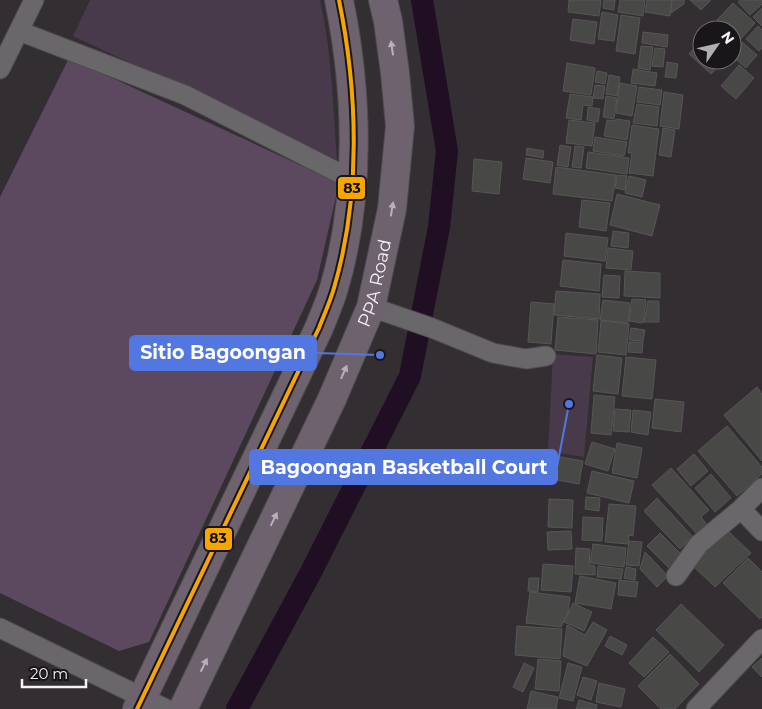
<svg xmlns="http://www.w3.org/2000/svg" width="762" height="709" viewBox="0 0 762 709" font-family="Montserrat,sans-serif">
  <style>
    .green { fill: #483a4b }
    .forest { fill: #5c4960 }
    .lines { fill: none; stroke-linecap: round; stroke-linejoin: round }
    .canal { stroke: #200e23; stroke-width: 22 }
    .building { fill: #484946; stroke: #575556 }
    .street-casing { stroke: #4e4b4e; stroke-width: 21 }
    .highway-casing { stroke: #4e4b4e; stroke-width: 30 }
    .street { stroke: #6a676a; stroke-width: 19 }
    .highway { stroke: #6d626e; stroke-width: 28 }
    .bus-1-casing { stroke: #191619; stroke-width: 8 }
    .bus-1 { stroke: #f7a600; stroke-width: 4 }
    .oneway { fill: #b8b1b9 }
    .labels { text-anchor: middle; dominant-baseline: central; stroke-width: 4; stroke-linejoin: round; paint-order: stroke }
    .street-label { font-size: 18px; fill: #f6f1f6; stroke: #191619 }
    .leader { fill: none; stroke: #5377e0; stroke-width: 2 }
    .callout-dot { fill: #5377e0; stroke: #191619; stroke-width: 2 }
    .callout { fill: #5377e0; stroke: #5377e0; stroke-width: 2 }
    .callout-label { font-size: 19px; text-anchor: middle; font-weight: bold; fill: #fff }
    .line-badge { stroke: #191619; stroke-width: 2 }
    .pale-badge-label { font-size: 14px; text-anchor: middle; font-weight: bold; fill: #111 }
  </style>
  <rect width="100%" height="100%" fill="#322e32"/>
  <!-- green -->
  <path class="green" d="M90 0H320C332 52 333 107 337 160L73 36Z
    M553 354 593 357 584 457 548 451Z"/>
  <!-- forest -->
  <path class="forest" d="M69 58 339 183 317 280 149 642 119 651 0 593V197Z"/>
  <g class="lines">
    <!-- canal -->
    <path class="canal" d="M237 709 311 572 410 376 439 227 447 151 422 0"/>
  </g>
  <!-- building -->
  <path class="building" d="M569 0H601L599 16 568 12Z
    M604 0H615L614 10 603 8Z
    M620 0H645L643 16 618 12Z
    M647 0H672L670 16 645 12Z
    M672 0H684V4L671 13Z
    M690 0H711L701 10Z
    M741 0H762V4L750 15 738 2Z
    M733 3 755 23 739 41 732 34V30H728L717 20Z
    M762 8V26L753 17Z
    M602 12 618 15 614 41 598 39Z
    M621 15 640 18 635 54 616 51Z
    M573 19 597 22 594 44 570 40Z
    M758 26 762 30V48L759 51 746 39Z
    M643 32 668 35 667 47 642 43Z
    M702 39V60H724L711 74 689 54Z
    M742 42 757 55 746 68 732 56V53Z
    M641 46 653 47 650 70 638 68Z
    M655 48 665 49 663 67 652 66Z
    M667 62 678 64 676 78 665 77Z
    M567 63 595 68 591 95 563 91Z
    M739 65 754 78 736 99 721 86Z
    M633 69 657 73 655 86 631 83Z
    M597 71 607 73 605 84 595 82Z
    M609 75 620 77 617 96 606 94Z
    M620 83 637 86 632 116 616 113Z
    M595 85 605 86 603 99 593 98Z
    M639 87 662 90 660 105 637 102Z
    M664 92 683 95 679 129 660 126Z
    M570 94 593 97 592 106 583 105 581 120 566 118Z
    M606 96 617 98 614 119 603 117Z
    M637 104 659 107 657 126 633 123Z
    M588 107 600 109 598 122 587 120Z
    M616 119 630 121 627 140 604 136 607 120 615 121Z
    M569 120 595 123 592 146 566 143Z
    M632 125 659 129 653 176 629 173 632 153H628Z
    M663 128 675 130 671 157 659 155Z
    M595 137 627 142 624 156 593 151Z
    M560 145 571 147 568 167 557 165Z
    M575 146 584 147 581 168 572 167Z
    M527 148 544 151 543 158 526 155Z
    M588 152 629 158 627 174 586 168Z
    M526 158 553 162 550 183 523 179Z
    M474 159 502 162 499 194 472 191Z
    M556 167 616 175 612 201 553 194Z
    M617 175 627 176 625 190 615 188Z
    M629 176 646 180 642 197 625 193Z
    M617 194 660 205 652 236 610 225Z
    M582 200 610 203 606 231 579 227Z
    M613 231 629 233 628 248 611 246Z
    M566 233 608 238 605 261 564 256Z
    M608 248 633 251 631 270 606 268Z
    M563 260 601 264 599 291 560 286Z
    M625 271 660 273V298L624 296Z
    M604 275 620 276 619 298 602 297Z
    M556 291 600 294 599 319 554 315Z
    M632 299 646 300 643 323 629 321Z
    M603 300 630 303 628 323 600 320Z
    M648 301H659V322H644Z
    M531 302 554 304 551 344 528 342Z
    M558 317 598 320 596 354 555 350Z
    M601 321 629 324 626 355 598 352Z
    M631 328 645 330 643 341 629 340Z
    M629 342H643L642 353 628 352Z
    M597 355 622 358 618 394 593 391Z
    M626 357 656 360 652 399 622 396Z
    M757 387 762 394V461L724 415Z
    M594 395 615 397 611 435 591 433Z
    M655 399 684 402 681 432 652 428Z
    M615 409 631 410 629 432 613 431Z
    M633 410 651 412 648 435 631 432Z
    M727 426 762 467V474L737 496 698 451Z
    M592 442 615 449 608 471 585 464Z
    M617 443 642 448 637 478 612 473Z
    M694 454 708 471 691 486 677 469Z
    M555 456 583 461 579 484 552 479Z
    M671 468 709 510 701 517 709 527 699 536 652 485Z
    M592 471 634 481 629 503 587 493Z
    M711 474 731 498 715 512 695 488Z
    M586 497 600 498 599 511 585 509Z
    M657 498 693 537 680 549 644 511Z
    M549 499 573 500 572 528 548 527Z
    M609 504 636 506 633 536 629 535 628 544 605 542Z
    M583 517 603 518 602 541 582 540Z
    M571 531 572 549 548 550 547 532Z
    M728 531 751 553 715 587 692 565Z
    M660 533 684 557 671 570 647 546Z
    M629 541 642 542 639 566 626 565Z
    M593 544 626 548 624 567 590 563Z
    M576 548 590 549 589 565 595 566V575L575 574Z
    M645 552 668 576 657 587 640 569Z
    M748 558 762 572V617L760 619 723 583Z
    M543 564 573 566 571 592 541 590Z
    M598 566 623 569 621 579 597 577Z
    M626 567 636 569 635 580 624 578Z
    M580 576 616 583 611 609 575 603Z
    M529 578H539L538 592 528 591Z
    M619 580 638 582 636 597 618 595Z
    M530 592 570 597 568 612 561 627 526 623Z
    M573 603 592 612 584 631 564 622Z
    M681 604 724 645 699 672 656 630Z
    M593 622 607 630 587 666 563 656 567 625 585 635Z
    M517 626 562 629 560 659 515 655Z
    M610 636 627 645 622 655 605 646Z
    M653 637 669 652 644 677 629 663Z
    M670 654 699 684 675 709H661L638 686Z
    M762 658V677L752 667Z
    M538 659 561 661 559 691 535 689Z
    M524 663 534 668 523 692 513 687Z
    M568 663 582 667 573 701 559 698Z
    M583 677 597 681 591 700 577 695Z
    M599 683 625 689 621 707 596 702Z
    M531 691 558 697 556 709H527Z
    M579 700 597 705 596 709H576Z"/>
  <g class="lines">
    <!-- street casing -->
    <g class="street-casing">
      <path id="street" d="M19 31 185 95 353 180
        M0 69 34 0
        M371 307 432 328 493 353 526 359 546 356
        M741 509 762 531
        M676 576 699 544 741 509 762 488
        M0 628 166 709
        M696 709 762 639"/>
    </g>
    <!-- highway casing -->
    <g class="highway-casing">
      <g id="highway">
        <path d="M137 709 319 328C324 315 330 302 334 288 361 196 358 93 339 0"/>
        <path id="s1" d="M183 709 332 399 371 307 392 209 400 126 395 73 388 21 383 0"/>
      </g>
    </g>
    <!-- street -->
    <use href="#street" class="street"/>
    <!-- highway -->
    <use href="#highway" class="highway"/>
    <!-- bus-1 casing -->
    <g class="bus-1-casing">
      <path id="bus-1" d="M137 709 319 328C324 315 330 302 334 288 361 196 358 93 339 0"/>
    </g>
    <!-- bus-1 -->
    <use href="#bus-1" class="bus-1"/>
  </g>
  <!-- one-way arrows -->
  <defs><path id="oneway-solid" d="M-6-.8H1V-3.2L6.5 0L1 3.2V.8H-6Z" transform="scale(1.25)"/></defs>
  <g class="oneway">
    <use href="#oneway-solid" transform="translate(392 48) rotate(-98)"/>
    <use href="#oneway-solid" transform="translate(392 209) rotate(-81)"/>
    <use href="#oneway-solid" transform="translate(344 372) rotate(-66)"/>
    <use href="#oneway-solid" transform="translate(274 519) rotate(-64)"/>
    <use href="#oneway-solid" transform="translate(204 665) rotate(-64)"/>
  </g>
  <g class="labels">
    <!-- street labels -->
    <g class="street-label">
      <text stroke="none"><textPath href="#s1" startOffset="468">PPA Road</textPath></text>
    </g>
  </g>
  <!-- callouts -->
  <path class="leader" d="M380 355L316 353M569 404L557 467"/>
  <g class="callout-dot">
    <circle cx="380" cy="355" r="5"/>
    <circle cx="569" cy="404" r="5"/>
  </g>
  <g class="callout">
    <rect x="130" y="336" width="186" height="34" rx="5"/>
    <rect x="250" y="450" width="307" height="34" rx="5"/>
  </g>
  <g class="callout-label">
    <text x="223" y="359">Sitio Bagoongan</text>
    <text x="404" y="474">Bagoongan Basketball Court</text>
  </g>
  <g class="line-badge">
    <rect x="337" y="176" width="29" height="24" rx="5" fill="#f7a600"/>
    <rect x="204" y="527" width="29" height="24" rx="5" fill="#f7a600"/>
  </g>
  <g class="pale-badge-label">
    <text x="352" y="193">83</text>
    <text x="218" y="543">83</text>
  </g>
  <!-- north arrow -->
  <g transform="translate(717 45) rotate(56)"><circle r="24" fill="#191619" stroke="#716e71"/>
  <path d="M0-4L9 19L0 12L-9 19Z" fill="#b1adb1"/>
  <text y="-8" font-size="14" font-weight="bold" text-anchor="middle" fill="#f6f1f6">N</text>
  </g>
  <!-- scale -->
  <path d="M22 679v8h64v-8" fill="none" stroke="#f6f1f6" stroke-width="2.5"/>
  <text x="30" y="679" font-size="15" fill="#f6f1f6" stroke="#191619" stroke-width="4" paint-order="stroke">20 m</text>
</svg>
